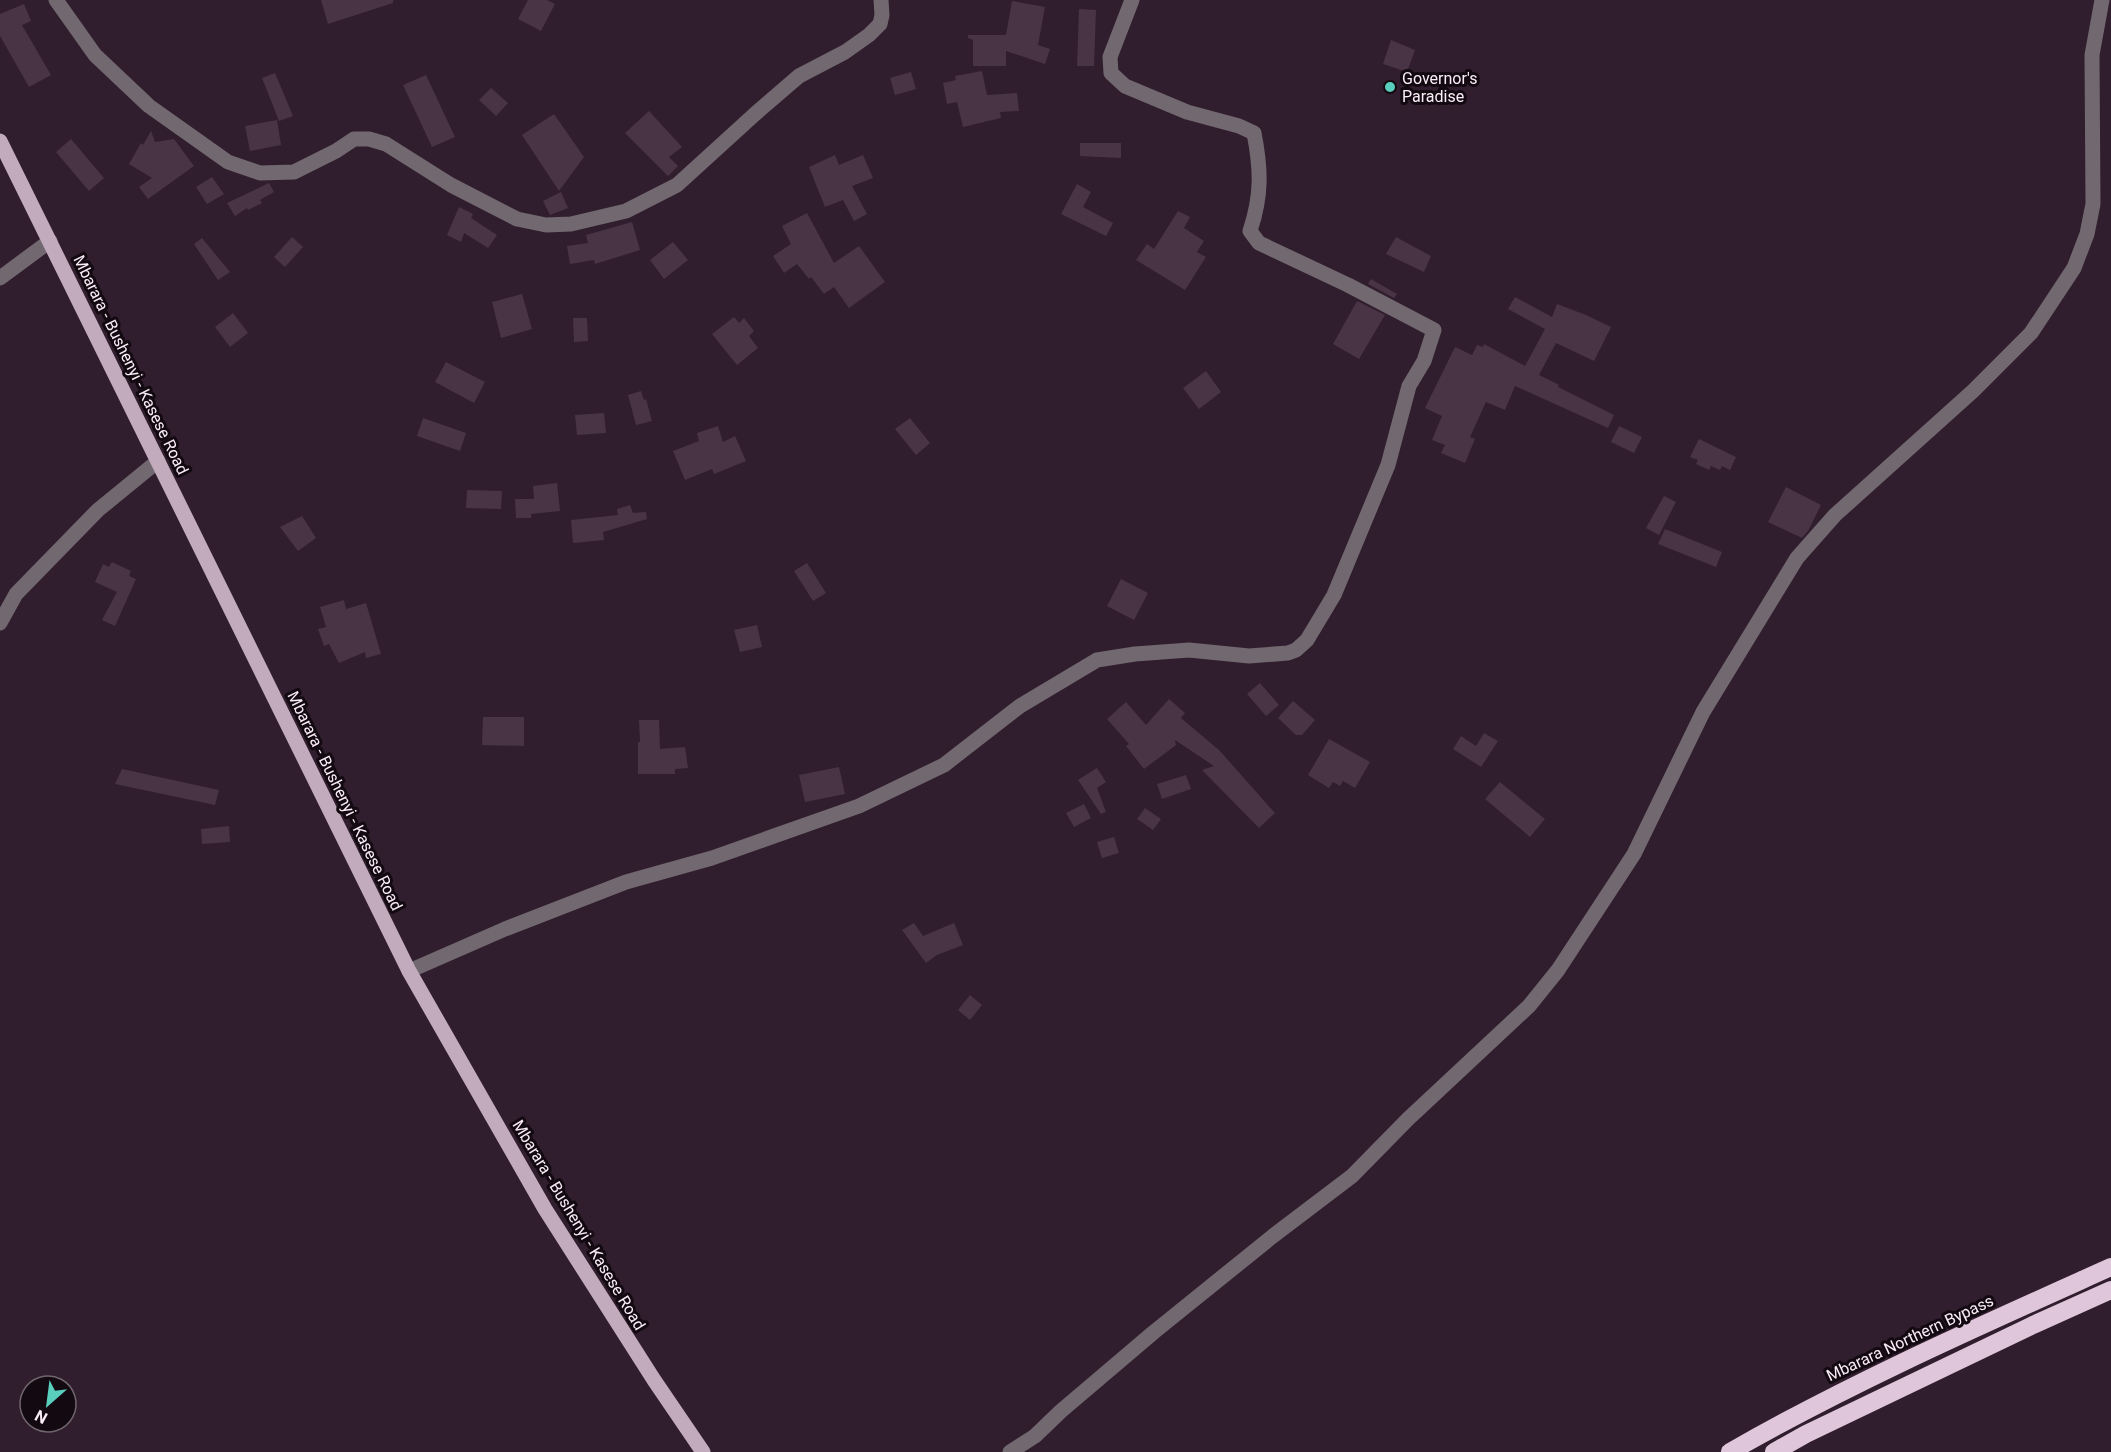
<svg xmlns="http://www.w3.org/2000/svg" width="2111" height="1452" viewBox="0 0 2111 1452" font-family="Roboto,sans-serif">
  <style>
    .building { fill: #493445 }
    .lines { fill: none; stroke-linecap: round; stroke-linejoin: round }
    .street { stroke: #726870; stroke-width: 15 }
    .primary { stroke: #c1abbc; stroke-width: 15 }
    .highway { stroke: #e0c6db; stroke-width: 18 }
    .poi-dot { fill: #5acebd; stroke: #130a11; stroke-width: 2 }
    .labels { text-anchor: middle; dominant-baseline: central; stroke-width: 6; stroke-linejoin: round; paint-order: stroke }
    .poi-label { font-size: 16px; fill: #fbedf8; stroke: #130a11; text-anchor: start }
    .street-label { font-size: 16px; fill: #fbedf8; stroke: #130a11 }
  </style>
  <rect width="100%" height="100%" fill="#301d2d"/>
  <!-- building -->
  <path class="building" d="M321 0H393V3L328 24Z
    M528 0H547L555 4 541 31 518 19Z
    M1012 1 1045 7 1038 45 1050 49 1045 64 1006 51V66H973V40L968 38V35H1006Z
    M24 4 31 21 22 25 51 75 29 87 0 36V14Z
    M1079 9 1096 10 1094 66H1077Z
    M1391 40 1415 50 1407 72 1383 64Z
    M982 71 987 95 1017 93 1019 111 1000 112 1001 118 963 127 957 102 947 104 943 83 956 80 955 76Z
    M911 72 916 89 895 95 890 78Z
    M275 73 293 116 279 121 262 78Z
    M426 75 455 137 432 147 403 85Z
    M491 88 508 103 496 116 479 100Z
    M649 111 682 147 669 157 678 166 668 176 625 133Z
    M554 114 584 157 559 191 522 135Z
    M277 120 281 145 250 151 245 126Z
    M151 131 155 142 174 139 194 166 148 199 139 187 152 178 129 164 141 143 143 145Z
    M71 139 104 178 89 191 56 152Z
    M1080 143H1121V158L1080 156Z
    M835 155 839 165 863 155 873 178 852 186 867 214 854 221 843 200 825 207 809 167Z
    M212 177 224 194 207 204 196 187Z
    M269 183 274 192 260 200 262 203 248 210 247 208 235 216 227 203Z
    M1077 184 1091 192 1083 207 1113 223 1106 236 1061 214Z
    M561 192 568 208 550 215 543 201Z
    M459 207 473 214 471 218 497 235 488 248 464 233 461 242 447 235Z
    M1178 211 1190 217 1184 228 1204 241 1197 252 1206 257 1185 290 1136 260 1147 244 1154 249Z
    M807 213 834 263 859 246 885 282 849 308 834 287 824 294 811 277 809 279 797 264 784 273 773 256 791 244 782 226Z
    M632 222 640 250 595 264 594 260 570 264 567 246 588 243 586 235Z
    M292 237 303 247 285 267 274 257Z
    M1396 237 1431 256 1424 272 1386 254Z
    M202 238 230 272 218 280 194 244Z
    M673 242 688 260 664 279 650 260Z
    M1371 279 1397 294 1394 298 1368 284Z
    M522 294 532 329 501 338 492 302Z
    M1515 297 1552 317 1557 304 1586 315 1611 327 1594 361 1556 343 1539 375 1559 385 1558 387 1614 415 1608 428 1515 386 1505 410 1486 402 1470 437 1475 439 1465 463 1441 453 1445 445 1432 440 1442 416 1425 408 1455 347 1472 355 1477 345 1483 347 1484 344 1525 366 1545 329 1508 309Z
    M1357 301 1385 315 1359 359 1333 344Z
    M233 313 248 333 230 347 215 327Z
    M734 317 739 323 744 318 754 331 749 336 758 348 737 365 712 334Z
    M573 318H587L588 341 574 342Z
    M446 362 485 382 474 403 435 382Z
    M1206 371 1221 392 1199 409 1183 388Z
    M641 391 644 400 646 399 652 421 636 425 628 395Z
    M604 413 606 433 577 435 575 415Z
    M423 418 466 433 460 451 417 436Z
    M910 418 930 443 916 455 895 429Z
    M718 426 723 442 735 436 746 461 714 474 712 469 685 480 673 451 699 441 697 433Z
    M1619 426 1642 437 1634 453 1611 442Z
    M1699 439 1736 457 1730 470 1722 466 1720 470 1711 466 1709 470 1696 464 1698 460 1690 457Z
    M557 483 560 511 531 514V518H516L515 499H534L533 486Z
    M1786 487 1821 505 1808 531 1802 538 1768 522Z
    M467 490 502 491 501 509 466 508Z
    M1664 496 1676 502 1659 535 1646 528Z
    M630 505 633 513 646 512 647 519 603 532 604 540 573 543 571 520 618 515 617 509Z
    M302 516 316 538 298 551 280 527Z
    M1665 529 1722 552 1716 567 1658 544Z
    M112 562 131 571 129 576 136 579 115 626 102 620 117 592 95 582 103 564 109 567Z
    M807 563 826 593 813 601 794 571Z
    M1121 579 1148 593 1134 620 1107 606Z
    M344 600 346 609 366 603 381 654 366 658 365 652 339 663 329 644 324 646 318 629 326 627 320 607Z
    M757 625 762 647 740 652 734 630Z
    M1260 683 1279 705 1266 716 1247 694Z
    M1169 699 1185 713 1181 718 1219 750 1275 813 1259 828 1202 770 1214 766 1175 740 1176 745 1144 769 1126 746 1129 744 1107 719 1126 702 1146 725Z
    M1293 701 1315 720 1302 735H1296L1278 718Z
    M483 717H524V746L482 745Z
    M639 720H659L660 749 685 747 688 768 675 769V774H638V742H640Z
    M1484 733 1498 741 1481 767 1453 749 1461 736 1476 746Z
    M1329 739 1370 762 1355 788 1343 781 1340 786 1333 782 1329 788 1308 775Z
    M839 767 845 794 805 802 799 775Z
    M1097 768 1106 782 1097 788 1106 812 1101 814 1078 780Z
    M122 769 219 790 215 805 115 784Z
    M1186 775 1191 789 1162 799 1157 784Z
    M1500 782 1545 819 1530 837 1485 799Z
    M1084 804 1091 818 1074 827 1066 813Z
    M1145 808 1161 819 1153 830 1137 819Z
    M229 826 230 842 202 844 201 829Z
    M1114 837 1119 853 1102 858 1097 842Z
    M914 923 923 936 954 923 963 945 937 955 926 963 902 930Z
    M970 995 982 1005 970 1020 958 1010Z"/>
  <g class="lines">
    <!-- street -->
    <path class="street" d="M56 0 95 55 149 106 228 162 260 173 294 172 336 151 354 139H369L386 144 451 185 517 219 546 225 571 224 626 211 677 185 755 114 799 76 845 52 869 35 880 24 882 15 881 0
      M0 278 50 241
      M0 623 16 594 98 510 158 461
      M409 971 505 929 626 882 712 858 859 806 944 765 1020 706 1097 660 1135 654 1189 650 1249 656 1288 653 1296 650 1307 640 1334 595 1388 465 1409 386 1424 361 1434 330 1348 285 1259 243 1250 231C1262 195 1261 169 1254 133L1239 126 1187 112 1125 86 1111 73 1110 57 1132 0
      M1010 1452 1035 1436 1061 1411 1154 1332 1273 1236 1352 1176 1408 1119 1529 1006 1558 970 1634 854 1703 712 1797 558 1835 515 1973 391 2031 333 2074 268 2087 234 2093 204 2092 55 2102 0"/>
    <!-- primary -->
    <path class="primary" d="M0 141 409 971 545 1209 654 1380 703 1452"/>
    <!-- highway -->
    <path class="highway" d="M1730 1452C1852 1382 1982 1325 2111 1267
      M1774 1452 1806 1434 2033 1325 2111 1290"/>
  </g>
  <!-- markers -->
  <circle class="poi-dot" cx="1390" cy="87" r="6"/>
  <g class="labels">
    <!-- poi labels -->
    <g class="poi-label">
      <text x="1402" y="78">Governor's<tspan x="1402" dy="18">Paradise</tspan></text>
    </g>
    <!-- street labels -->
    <g class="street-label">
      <text transform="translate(131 365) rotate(64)">Mbarara - Bushenyi - Kasese Road</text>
      <text transform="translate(345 801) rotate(64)">Mbarara - Bushenyi - Kasese Road</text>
      <text transform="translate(579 1225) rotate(59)">Mbarara - Bushenyi - Kasese Road</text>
      <text transform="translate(1910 1338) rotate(-25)">Mbarara Northern Bypass</text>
    </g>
  </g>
  <!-- north arrow -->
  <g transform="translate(48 1404) rotate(208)"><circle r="28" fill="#130a11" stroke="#70656d" stroke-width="1.5"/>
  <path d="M0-4.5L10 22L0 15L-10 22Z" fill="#5acebd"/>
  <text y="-9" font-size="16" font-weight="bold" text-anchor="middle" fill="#fbedf8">N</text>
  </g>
</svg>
